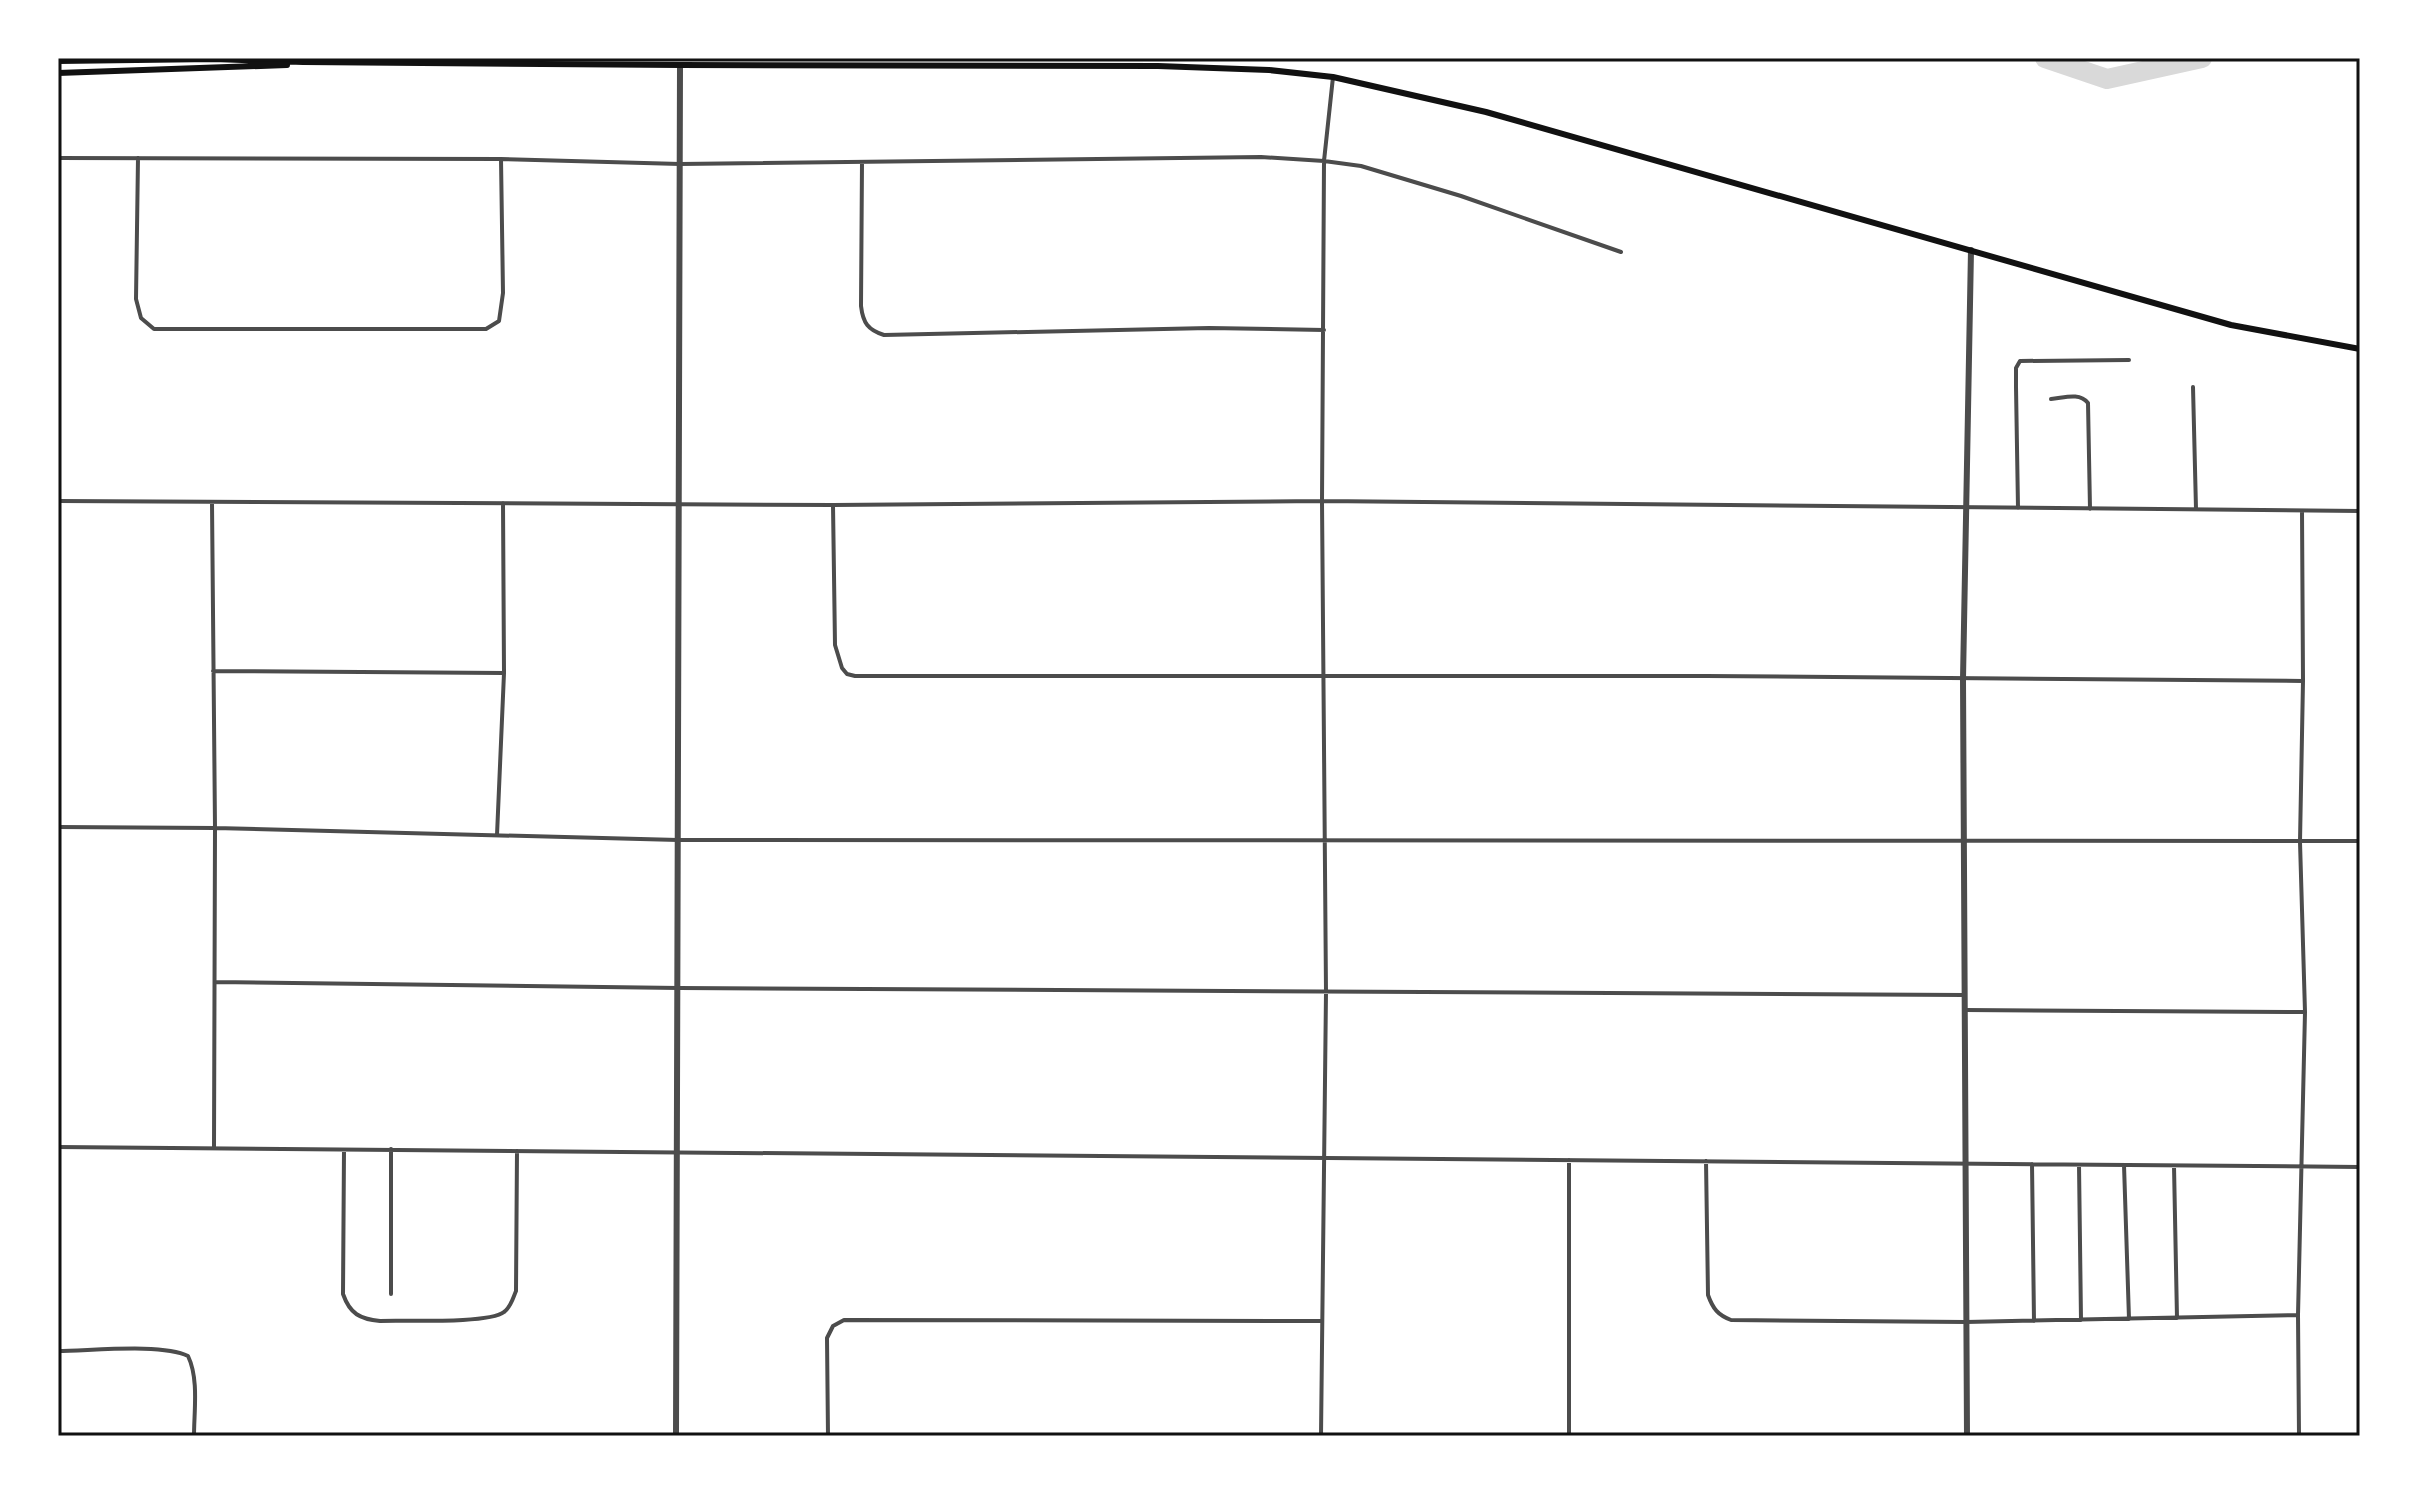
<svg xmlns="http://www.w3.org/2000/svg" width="2418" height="1494" viewBox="0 0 2418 1494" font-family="Raleway,sans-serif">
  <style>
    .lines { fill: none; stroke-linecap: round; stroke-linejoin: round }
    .river { stroke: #d9d9d9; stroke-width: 20 }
    .minor { stroke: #4c4c4c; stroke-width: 4 }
    .tertiary { stroke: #4c4c4c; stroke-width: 6 }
    .secondary { stroke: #111; stroke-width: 6 }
    .neatline { fill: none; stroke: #111; stroke-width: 3 }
  </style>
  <rect width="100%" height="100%" fill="#fff"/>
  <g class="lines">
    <!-- river -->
    <path class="river" d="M2045 58 2107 79 2202 58"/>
    <!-- minor -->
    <path class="minor" d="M58 158 501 159 680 164 1261 157 1324 161 1361 166 1461 196 1621 252
      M138 158 136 299 141 318 154 329H486L499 321 503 293 501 159
      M862 162 861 306C863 323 868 330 884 335L1209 328 1324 330
      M2193 387 2196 509
      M2051 399C2064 398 2079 392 2088 403L2090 509
      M58 501 833 505 1322 501 2360 511
      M212 503 215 828 214 1148
      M833 505 835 645 842 668 847 674 855 676H1706L2303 681
      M2018 508 2016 387V368L2020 361 2129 360
      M213 671 504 673
      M58 827 215 828 678 840 2360 841
      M497 835 504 673 503 503
      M215 982 679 988 1964 995
      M1965 1010 2305 1012
      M58 1147 2360 1167
      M391 1149V1294
      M344 1150 343 1294C350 1314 360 1319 380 1321 403 1320 489 1324 504 1312 511 1307 513 1298 516 1291L517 1151
      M1706 1161 1708 1295C1713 1309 1718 1315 1731 1320L1966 1322 2298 1315
      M2032 1164 2034 1321
      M2079 1165 2081 1320
      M2124 1165 2129 1319
      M2174 1166 2177 1318
      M58 1351C90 1351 162 1343 188 1356 199 1379 194 1411 194 1436
      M828 1436 827 1338 833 1326 844 1320 1322 1321
      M1321 1436 1326 992 1322 501 1324 161 1333 77
      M1569 1436V1160
      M2299 1436 2298 1315 2305 1012 2300 842 2303 681 2302 511"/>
    <!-- tertiary -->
    <path class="tertiary" d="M676 1436 680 65
      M1967 1436 1963 679 1971 250"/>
    <!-- secondary -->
    <path class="secondary" d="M58 61 214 59 303 62 680 65 1158 66 1269 70 1333 77 1486 112 2231 325 2360 349
      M58 73 287 65"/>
  </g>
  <!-- border -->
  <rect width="2418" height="1494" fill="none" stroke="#ffffff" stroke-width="120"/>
  <rect x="60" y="60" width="2298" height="1374" class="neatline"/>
</svg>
